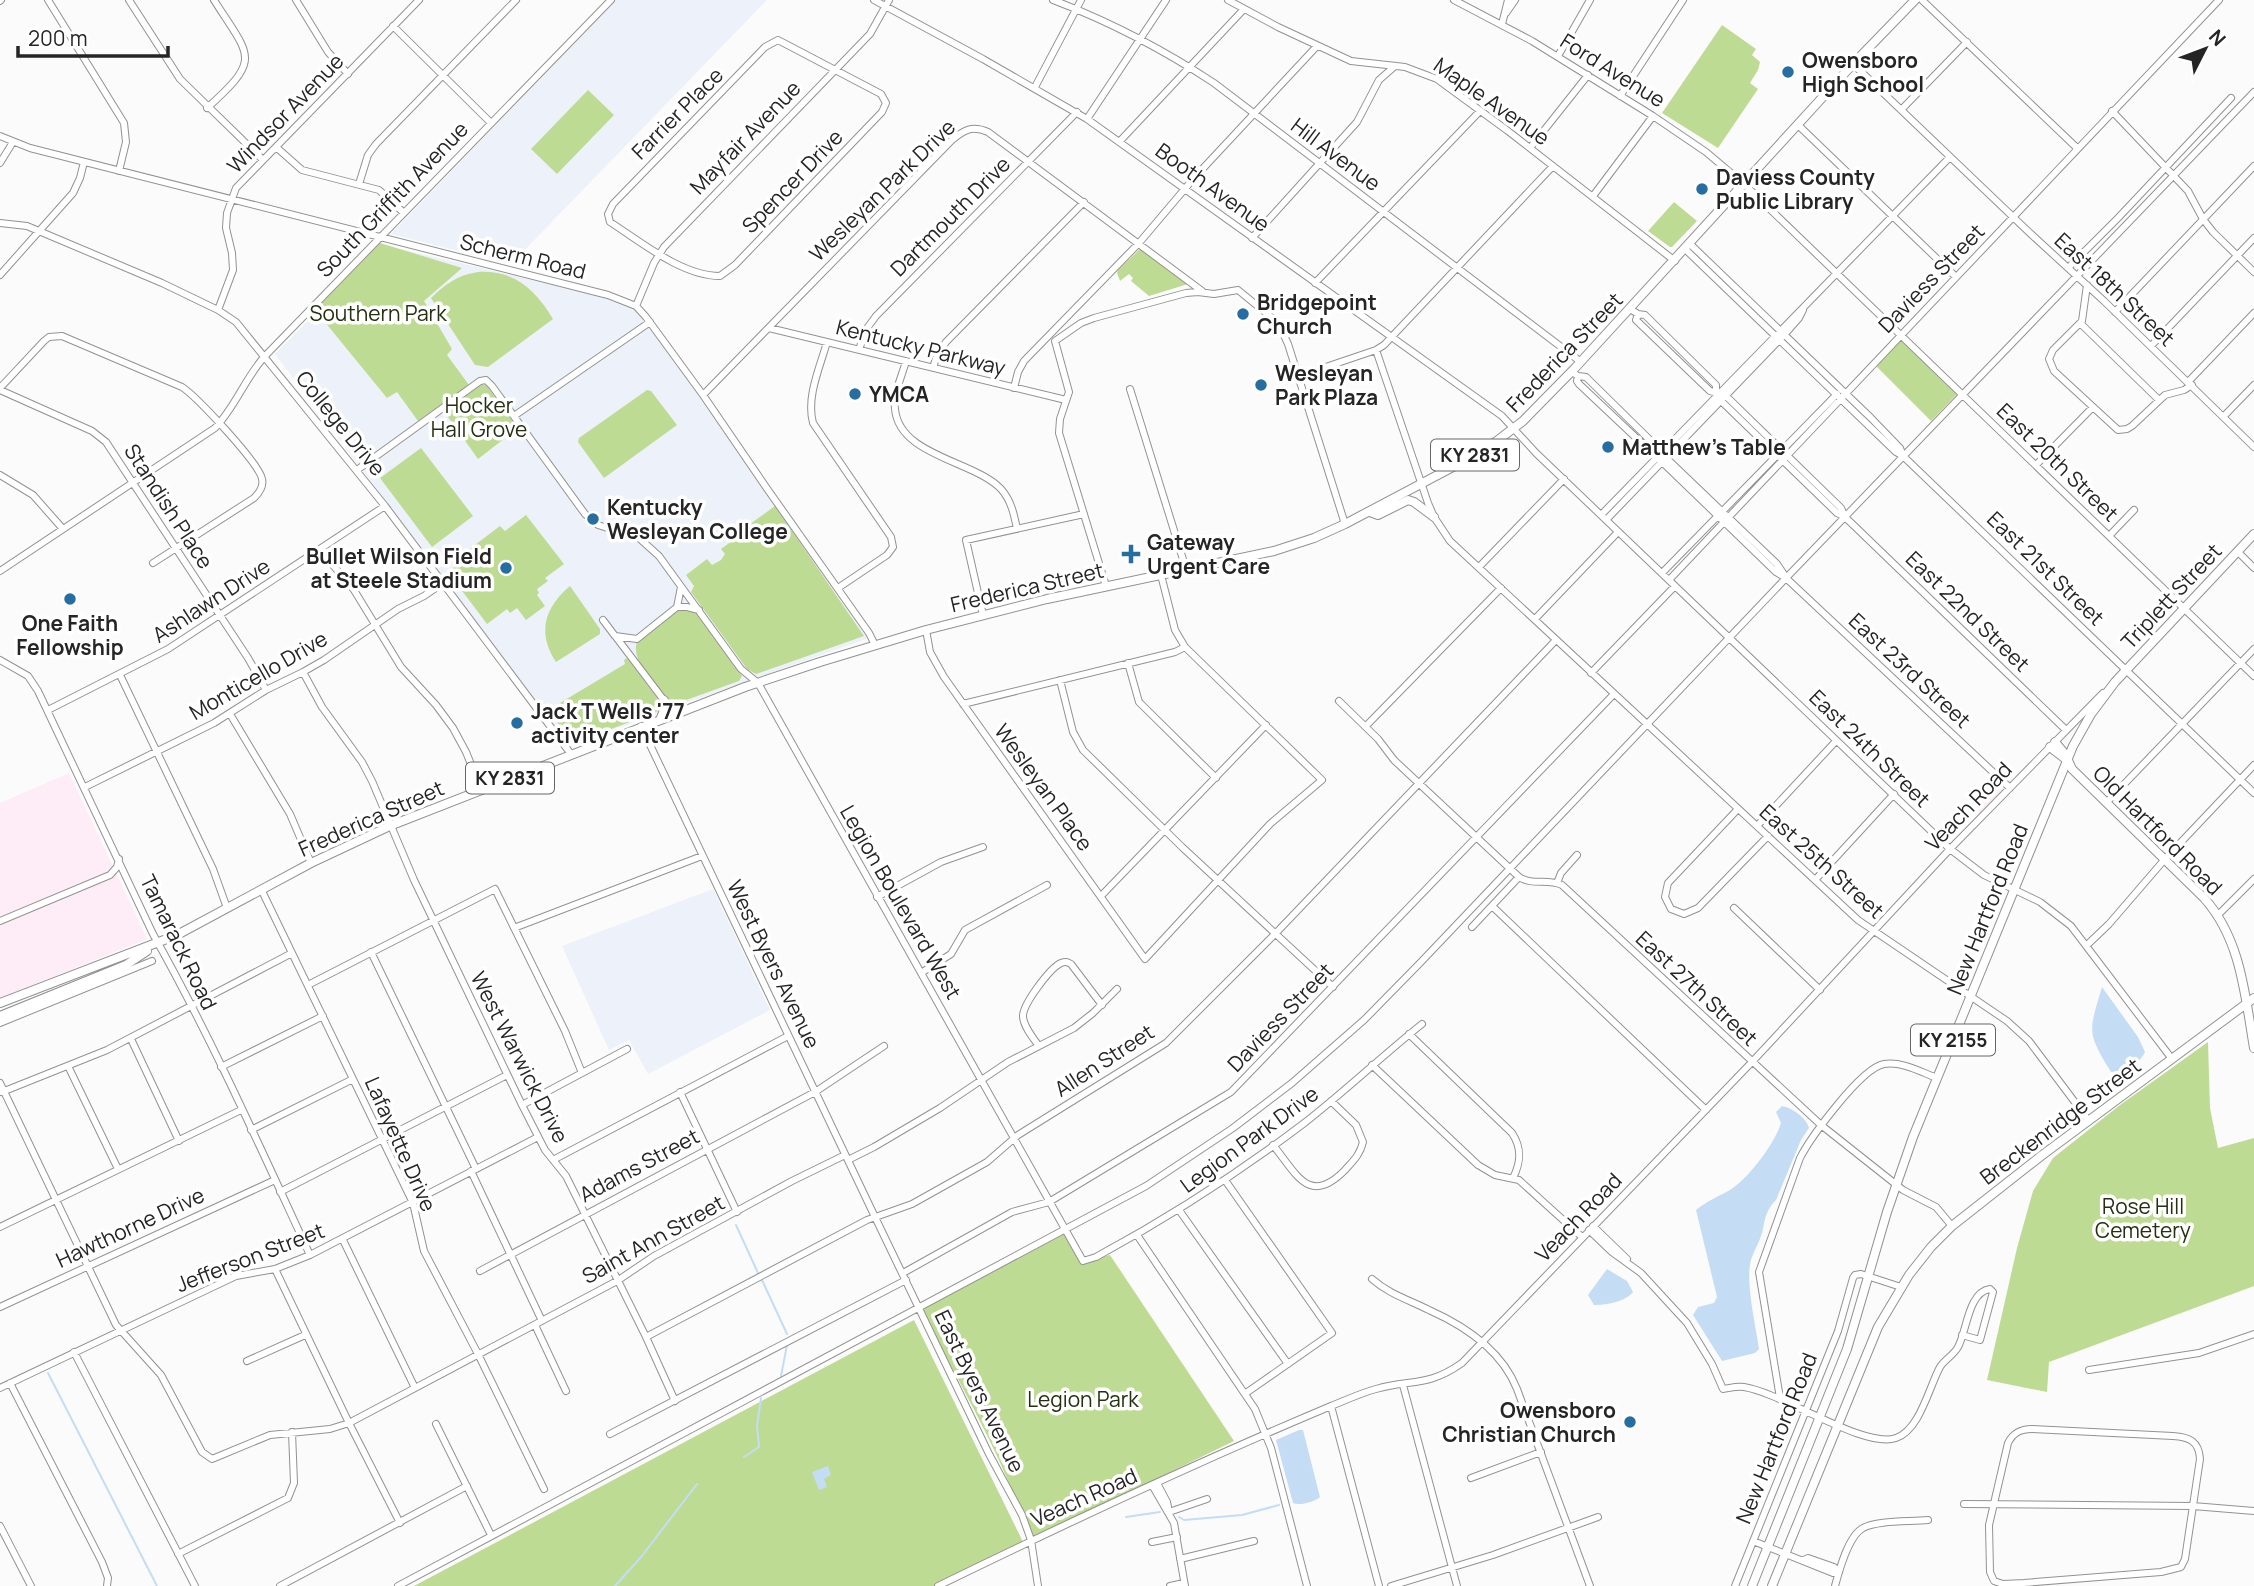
<svg xmlns="http://www.w3.org/2000/svg" width="2254" height="1586" viewBox="0 0 2254 1586" font-family="Manrope,sans-serif">
  <style>
    .commercial { fill: #feecf6 }
    .built { fill: #edf1f9 }
    .green { fill: #bedb94 }
    .water { fill: #c4ddf4 }
    .lines { fill: none; stroke-linecap: round; stroke-linejoin: round }
    .stream { stroke: #c4ddf4; stroke-width: 2 }
    .minor-casing { stroke: #929293; stroke-width: 8 }
    .major-casing { stroke: #929293; stroke-width: 10 }
    .minor { stroke: #fff; stroke-width: 6 }
    .major { stroke: #fff; stroke-width: 8 }
    .poi-dot { fill: #266ea2; stroke: #fff; stroke-width: 2.5 }
    .labels { text-anchor: middle; dominant-baseline: central; stroke-width: 7; stroke-linejoin: round; paint-order: stroke }
    .shield { fill: #fff; stroke: #666; stroke-width: 2 }
    .shield-label { font-size: 19px; font-weight: bold; fill: #252525 }
    .poi-label { font-size: 21px; font-weight: bold; fill: #252525; stroke: #fff; text-anchor: start }
    .street-label { font-size: 21px; fill: #252525; stroke: #fff }
    .park-label { font-size: 21px; fill: #243010; stroke: #fff }
  </style>
  <rect width="100%" height="100%" fill="#fbfbfc"/>
  <!-- commercial -->
  <path class="commercial" d="M69 773 147 939 0 998V803Z
    M1995 781 2003 789 1980 813 1972 805Z"/>
  <!-- built -->
  <path class="built" d="M616 0H767L511 264 391 234Z
    M383 245 613 299 635 309 692 384 866 634V639L680 705 574 745 569 744 275 354Z
    M713 889 770 1010 648 1074 629 1040 609 1050 562 946Z"/>
  <!-- green -->
  <path class="green" d="M1722 25 1756 49 1752 55 1760 62 1758 70 1750 83 1758 89 1718 148 1662 113Z
    M588 90 614 115 557 174 531 149Z
    M1674 202 1697 221 1672 247H1670L1648 231Z
    M380 243 462 268 424 301 452 349 447 355 469 385 418 421 397 392 387 398 315 310Z
    M1140 249 1188 284 1149 296 1131 281 1133 278 1129 274 1120 281 1117 273 1118 270Z
    M478 272C514 270 535 289 553 319L488 367 475 365 431 298C445 284 458 275 478 272Z
    M1901 339 1957 394 1931 421 1875 365Z
    M481 384 487 386 518 428 478 459 443 410Z
    M647 390 651 391 677 425 604 478 578 442 579 438Z
    M421 448 473 516 432 547 380 478Z
    M775 506 864 636 756 674 747 669 691 592 694 586 686 575 707 559 712 565 721 560 725 554 721 549 743 533 742 530Z
    M526 515 564 564 545 578 548 581 537 589 539 593 537 595 545 606 526 620 517 608 510 613 507 609 487 624 448 572 466 558 463 554 500 526 505 531Z
    M570 586 600 629V634L556 662C537 633 544 608 570 586Z
    M682 609 696 613 742 676 739 681 675 704 669 702C657 687 630 661 637 641L677 610Z
    M627 658 660 702 661 710 572 744 546 706 550 709 625 664 624 660Z
    M2208 1042 2210 1108 2218 1148 2254 1138V1286L2049 1362 2047 1392 1987 1380 2017 1248 2033 1191 2053 1158 2120 1105Z
    M1065 1230 1086 1261 1110 1255 1234 1441 1031 1540C1004 1459 960 1383 919 1308Z
    M914 1320 1024 1544 940 1586H414Z"/>
  <!-- water -->
  <path class="water" d="M2102 987 2138 1037 2145 1052C2140 1063 2125 1073 2111 1072 2086 1031 2089 1032 2102 987Z
    M1782 1106C1792 1108 1806 1117 1809 1128L1801 1140 1776 1200C1767 1209 1765 1217 1763 1229 1761 1240 1754 1250 1751 1260 1745 1282 1756 1326 1759 1349L1755 1353 1722 1361 1693 1315 1698 1307 1714 1303 1717 1297 1696 1210C1707 1201 1719 1196 1730 1190 1748 1179 1775 1143 1781 1123L1776 1112Z
    M1607 1269 1627 1281 1633 1292C1625 1302 1606 1305 1594 1305L1588 1295Z
    M1299 1430H1303L1320 1497C1314 1502 1300 1506 1293 1503L1276 1440Z
    M828 1466 831 1475 824 1479 827 1487 819 1490 812 1472Z"/>
  <g class="lines">
    <!-- stream -->
    <path class="stream" d="M736 1225 758 1273
      M762 1280 787 1334
      M48 1373 157 1586
      M781 1376 787 1345
      M744 1457 759 1447 757 1426 761 1398
      M1126 1517 1160 1512
      M1179 1517 1184 1520 1242 1515 1279 1505
      M615 1586 641 1557 697 1484"/>
    <!-- minor casing -->
    <g class="minor-casing">
      <path id="minor" d="M48 0 124 123 126 142 119 171
        M129 0 180 79 263 160
        M296 0 328 52 348 74
        M874 0 983 59 1087 119 1502 416 1536 453 1950 849 1984 875 2040 902 2071 926 2172 1059
        M1053 0C1108 21 1164 50 1214 83L1581 362
        M1228 0 1278 27 1351 61 1405 67 1437 79 1508 131 1675 261
        M1454 0 1532 41 1653 116 1706 152 1744 184 2254 676
        M1922 0 2077 148
        M0 1 1 0
        M1506 13 1515 0
        M1502 24 1508 0
        M393 26 491 123
        M778 40 881 94 886 103 882 112 735 265 720 276C682 276 641 242 610 222L608 214 613 204 765 47Z
        M1558 56 1590 0
        M1853 64 2032 235 2104 301 2254 447
        M1035 87 1081 0
        M1620 96 1683 0
        M207 108C263 58 250 57 214 0
        M1901 110 1967 42
        M2112 111 2188 191 2203 219 2213 232 2254 272
        M1087 119 1166 0
        M1798 125 1956 277
        M0 136 30 148 608 295 636 306 646 317 703 395 768 490 869 633 875 645
        M1120 141 1244 9
        M276 147 302 170 379 190 404 213
        M1530 148 1588 75
        M0 163 13 142
        M359 184 368 155 376 144 516 0
        M1593 196 1653 116
        M0 223 27 226 162 283 218 310 236 322 385 506 571 754
        M1252 238 1357 122 1379 80 1395 66
        M1690 244 1871 418 1900 448 1903 456
        M1685 249 1896 452 1903 456 2254 793
        M2068 268 2118 218 2231 98
        M0 275 73 193 80 178 84 162
        M1315 283 1480 111
        M2087 285 2082 321 2053 350 2049 359 2054 371 2118 430 2127 429 2132 426 2165 395 2184 390 2192 385
        M636 306 654 263 664 247 870 34 889 0
        M1630 309 1638 314 1645 315 1716 385V391
        M218 310 233 270 232 253 226 228 227 213 236 188 419 0
        M2115 312 2254 166
        M1638 314 1636 320 1710 391 1717 393
        M2080 323 2159 400
        M769 328 1066 400
        M827 342C820 367 806 397 813 423L891 537 893 547 887 555 838 588
        M2151 346 2254 238
        M859 350 865 331 876 316 1077 112
        M1376 350 1428 503 1434 517 1450 541 1858 920 2007 1021 2029 1041 2089 1121
        M906 361C902 376 893 394 895 409 899 456 975 461 1001 489 1011 500 1014 514 1017 529
        M933 368 936 358 946 342 1084 202
        M1572 372 1578 376 1586 377 1654 444 1657 447V452
        M1299 376 1376 350 1384 345 1553 166
        M1578 376 1577 381 1579 384 1648 449 1660 455
        M2188 382 2254 313
        M0 388 44 341 49 337 62 336 182 387C197 397 259 463 262 479 264 487 259 493 254 498L153 563
        M1014 388 1018 372 1024 361 1139 243 1194 178 1317 46
        M1130 389 1186 569
        M0 390 92 431 106 442 248 658 266 690
        M1724 394 1841 508 1845 517
        M703 395 952 140C964 130 972 125 988 132L1202 291
        M1716 396 1837 513 1845 517 2066 730
        M514 416 650 322
        M2224 416 2254 385
        M1664 456 1777 564 1785 576
        M1657 457 1776 572 1786 578 2010 788
        M2036 465 2092 408
        M357 470 480 381 486 380 492 386 585 514 598 525 639 538 659 556 741 669 758 683 1083 1261 1096 1257C1168 1218 1237 1174 1303 1124 1344 1092 1382 1056 1422 1024
        M0 475 33 495 63 529
        M1601 515 1950 157
        M1606 520 1784 335 1799 318 1803 310
        M2109 536 2134 510
        M320 550 354 590 401 667 436 705 453 728 466 752 481 789
        M2237 551 2254 568
        M1479 567 1564 479
        M0 571 215 428C236 406 245 378 265 356L611 0
        M1662 573 1837 394
        M1669 580 2219 0
        M1106 586 1059 433 1060 419 1069 392 1055 341 1081 323 1094 318 1186 293 1198 292 1214 294 1238 290 1271 317 1282 331 1288 344 1345 524
        M677 607H687L699 610
        M983 615 966 540 1084 514
        M1535 619 1618 532
        M603 620 615 636 637 639 677 607 681 587
        M926 630 930 652 944 677 1145 959 1270 824 1322 780 1185 647 1175 630 1161 575
        M616 637 663 699V710L659 720
        M0 660 28 676 38 691 153 934C211 1037 260 1147 310 1255
        M1128 663 1139 702 1216 778
        M303 672 322 707 362 762 372 781 414 880 522 1105 545 1150 566 1176 646 1337 675 1401
        M1591 673 1675 586
        M120 675 213 869 227 908
        M1060 680 1073 732 1083 750 1182 847 1333 987
        M664 699 670 706 683 711
        M1339 701 1378 739 1394 760 1519 877C1533 886 1547 878 1562 885L1821 1125 1903 1190 1936 1207 1952 1226
        M963 704 1175 652 1185 647
        M48 710 168 649 385 506
        M230 714 290 814 311 863
        M641 726 875 1217 989 1454 1022 1515 1031 1540 1038 1586
        M1366 726 1501 588
        M85 787 214 723 266 690 303 672 324 660 398 609 424 596 443 583
        M2106 803 2254 649
        M1738 809 1668 883 1665 897 1671 909 1684 914 1698 908 1768 836
        M1757 826 1836 741
        M1815 880 1894 794
        M1557 883 1561 873 1577 855
        M261 889 413 1203 424 1251 478 1354 544 1489
        M1101 896 1266 725
        M877 897 941 862 983 847
        M1492 906 1706 1110
        M1734 908 1820 990
        M2218 915 2254 879
        M0 921 110 875 117 867 119 859
        M1472 927 1519 877
        M514 928 702 856
        M2087 945 2109 924 2165 859 2254 765
        M371 952 476 1169
        M921 973 951 954 965 930 1047 885
        M308 985 495 889 565 1031 582 1073
        M0 1023 152 961
        M1409 1034 1512 1133C1522 1148 1521 1162 1513 1178
        M131 1039 179 1141
        M1039 1046C1033 1038 1024 1027 1023 1017 1022 1005 1050 968 1061 963 1066 961 1067 962 1071 964L1102 1005
        M1372 1065 1478 1165 1495 1175 1519 1180 1582 1237
        M68 1066 118 1169
        M221 1067 323 1016
        M0 1083 116 1325 161 1375 202 1452 212 1459 270 1435 330 1429 349 1423 617 1281 654 1256 792 1181 845 1155
        M2 1092 107 1050 292 953
        M680 1092 737 1212
        M522 1105 627 1049
        M251 1130 353 1079
        M1273 1145C1296 1173 1309 1207 1345 1170 1353 1161 1360 1155 1363 1142L1356 1125 1331 1101
        M553 1160 788 1036
        M848 1160 874 1147 940 1108 1008 1062 1074 1028 1093 1013 1117 989
        M471 1171 542 1321
        M1225 1180 1332 1333 1246 1393
        M280 1192 507 1075
        M1179 1210 1288 1364
        M1593 1226 1627 1259
        M0 1227 241 1110
        M1589 1230 1612 1252 1641 1273 1687 1323 1712 1364 1723 1389C1730 1388 1737 1386 1744 1387 1783 1393 1863 1449 1896 1438 1920 1430 1929 1387 1940 1367 1945 1359 1954 1355 1958 1347 1967 1331 1968 1292 1990 1289L1993 1292 1980 1340 1962 1335
        M1137 1235 1255 1409 1271 1448 1307 1586
        M343 1240 415 1388
        M275 1269 349 1423 400 1523
        M480 1271 815 1092 884 1046
        M903 1273 1012 1212 1049 1202 1231 1092 1614 694
        M1372 1279C1389 1294 1409 1300 1429 1310 1465 1326 1502 1351 1517 1389L1590 1586
        M0 1307 275 1180
        M535 1325 566 1391
        M646 1337 867 1220 912 1204 987 1162 1018 1135 1166 1043 1275 934 1556 640
        M74 1352 195 1586
        M247 1361 305 1335
        M2089 1370 2199 1353 2254 1334
        M10 1383 102 1562 108 1578 107 1586
        M1403 1385 1457 1586
        M0 1388 236 1276 275 1269 310 1255 538 1137
        M1780 1398 1759 1272 1800 1158C1811 1137 1861 1068 1884 1064 1902 1061 1921 1072 1937 1078
        M1331 1406 1379 1586
        M436 1424 491 1535
        M2032 1429 2173 1436C2189 1437 2199 1441 2200 1459L2185 1559 2181 1567 2161 1572 2024 1583 2003 1584 1994 1581 1990 1572 1989 1525 2008 1443C2013 1433 2020 1429 2032 1429Z
        M610 1434 906 1280
        M1471 1478 1541 1452
        M1157 1483 1167 1502 1169 1512 1207 1499
        M1152 1485 1174 1523 1185 1586
        M1964 1504 2193 1506 2254 1511
        M0 1526 31 1586
        M1753 1541 1833 1573 1839 1572
        M1152 1542 1177 1537
        M178 1554 288 1498 294 1483 292 1432
        M1180 1559 1254 1541
        M1804 1560 1808 1558 1834 1567 1839 1572
        M280 1586 467 1486
        M398 1586 1146 1186 1233 1128 1292 1083 1364 1020 1420 963 1786 578 2254 92
        M938 1586C1067 1523 1198 1462 1331 1406 1346 1400 1361 1393 1376 1389 1412 1379 1428 1387 1462 1363L1751 1063 1950 849 2103 693
        M1170 1586 1184 1583
        M1391 1586 1493 1555 1598 1517
        M1735 1586 1838 1331 1853 1278 1855 1275 1861 1274 1901 1287
        M1835 1586C1839 1571 1848 1536 1863 1528 1877 1520 1910 1522 1928 1520"/>
    </g>
    <!-- major casing -->
    <g class="major-casing">
      <path id="major" d="M1370 512 1378 515 1408 500 1414 502 1434 517
        M2055 742 2065 754 2072 769 2204 898C2241 939 2245 995 2254 1048
        M2050 747 2067 760
        M0 1003 177 935 311 863 392 825 745 687 820 662 926 630 1047 599 1274 551 1314 538 1345 524 1485 450 1523 421 1575 368 1853 64 1915 0
        M0 1016 126 965 147 951
        M1752 1586 1847 1349 1887 1212 1913 1137 2073 746 2091 714 2115 682 2254 534
        M1772 1586 1878 1327 1909 1275 1931 1247 1952 1226 2041 1156 2254 998"/>
    </g>
    <!-- minor -->
    <use href="#minor" class="minor"/>
    <!-- major -->
    <use href="#major" class="major"/>
  </g>
  <!-- markers -->
  <g class="poi-dot">
    <circle cx="1788" cy="72" r="7"/>
    <circle cx="1702" cy="189" r="7"/>
    <circle cx="1243" cy="314" r="7"/>
    <circle cx="1261" cy="385" r="7"/>
    <circle cx="855" cy="394" r="7"/>
    <circle cx="1608" cy="447" r="7"/>
    <circle cx="593" cy="519" r="7"/>
    <path d="M1127.5 543.5h7v7h7v7h-7v7h-7v-7h-7v-7h7z"/>
    <circle cx="506" cy="568" r="7"/>
    <circle cx="70" cy="599" r="7"/>
    <circle cx="517" cy="723" r="7"/>
    <circle cx="1630" cy="1422" r="7"/>
  </g>
  <g class="labels">
    <!-- shield labels -->
    <g class="shield">
      <rect x="1431" y="439.5" width="88" height="31" rx="5"/>
      <rect x="466" y="762.5" width="88" height="31" rx="5"/>
      <rect x="1911" y="1024.5" width="84" height="31" rx="5"/>
    </g>
    <g class="shield-label">
      <text x="1475" y="455">KY 2831</text>
      <text x="510" y="778">KY 2831</text>
      <text x="1953" y="1040">KY 2155</text>
    </g>
    <!-- poi labels -->
    <g class="poi-label">
      <text x="1802" y="60">Owensboro<tspan x="1802" dy="24">High School</tspan></text>
      <text x="1716" y="177">Daviess County<tspan x="1716" dy="24">Public Library</tspan></text>
      <text x="1257" y="302">Bridgepoint<tspan x="1257" dy="24">Church</tspan></text>
      <text x="1275" y="373">Wesleyan<tspan x="1275" dy="24">Park Plaza</tspan></text>
      <text x="869" y="394">YMCA</text>
      <text x="1622" y="447">Matthew's Table</text>
      <text x="607" y="507">Kentucky<tspan x="607" dy="24">Wesleyan College</tspan></text>
      <text x="1147" y="542">Gateway<tspan x="1147" dy="24">Urgent Care</tspan></text>
      <text x="492" y="556" text-anchor="end">Bullet Wilson Field<tspan x="492" dy="24">at Steele Stadium</tspan></text>
      <text x="70" y="623" text-anchor="middle">One Faith<tspan x="70" dy="24">Fellowship</tspan></text>
      <text x="531" y="711">Jack T Wells '77<tspan x="531" dy="24">activity center</tspan></text>
      <text x="1616" y="1410" text-anchor="end">Owensboro<tspan x="1616" dy="24">Christian Church</tspan></text>
    </g>
    <!-- street labels -->
    <g class="street-label">
      <text transform="translate(1613 70) rotate(32)">Ford Avenue</text>
      <text transform="translate(1492 101) rotate(35)">Maple Avenue</text>
      <text transform="translate(285 113) rotate(-46)">Windsor Avenue</text>
      <text transform="translate(677 113) rotate(-45)">Farrier Place</text>
      <text transform="translate(745 137) rotate(-46)">Mayfair Avenue</text>
      <text transform="translate(1336 154) rotate(37)">Hill Avenue</text>
      <text transform="translate(792 181) rotate(-46)">Spencer Drive</text>
      <text transform="translate(1213 187) rotate(36)">Booth Avenue</text>
      <text transform="translate(882 190) rotate(-44)">Wesleyan Park Drive</text>
      <text transform="translate(392 199) rotate(-46)">South Griffith Avenue</text>
      <text transform="translate(950 216) rotate(-45)">Dartmouth Drive</text>
      <text transform="translate(523 256) rotate(14)">Scherm Road</text>
      <text transform="translate(1931 278) rotate(-46)">Daviess Street</text>
      <text transform="translate(2115 289) rotate(43)">East 18th Street</text>
      <text transform="translate(921 347) rotate(14)">Kentucky Parkway</text>
      <text transform="translate(1564 352) rotate(-46)">Frederica Street</text>
      <text transform="translate(341 423) rotate(51)">College Drive</text>
      <text transform="translate(2058 462) rotate(44)">East 20th Street</text>
      <text transform="translate(169 506) rotate(57)">Standish Place</text>
      <text transform="translate(2046 568) rotate(44)">East 21st Street</text>
      <text transform="translate(1027 587) rotate(-13)">Frederica Street</text>
      <text transform="translate(2171 596) rotate(-47)">Triplett Street</text>
      <text transform="translate(211 600) rotate(-33)">Ashlawn Drive</text>
      <text transform="translate(1968 611) rotate(44)">East 22nd Street</text>
      <text transform="translate(1910 670) rotate(43)">East 23rd Street</text>
      <text transform="translate(258 675) rotate(-30)">Monticello Drive</text>
      <text transform="translate(1870 748) rotate(44)">East 24th Street</text>
      <text transform="translate(1044 787) rotate(54)">Wesleyan Place</text>
      <text transform="translate(1968 806) rotate(-46)">Veach Road</text>
      <text transform="translate(371 818) rotate(-24)">Frederica Street</text>
      <text transform="translate(2158 830) rotate(45)">Old Hartford Road</text>
      <text transform="translate(1822 861) rotate(42)">East 25th Street</text>
      <text transform="translate(901 902) rotate(60)">Legion Boulevard West</text>
      <text transform="translate(1987 909) rotate(-68)">New Hartford Road</text>
      <text transform="translate(179 942) rotate(64)">Tamarack Road</text>
      <text transform="translate(774 964) rotate(64)">West Byers Avenue</text>
      <text transform="translate(1697 988) rotate(43)">East 27th Street</text>
      <text transform="translate(1280 1017) rotate(-46)">Daviess Street</text>
      <text transform="translate(520 1057) rotate(63)">West Warwick Drive</text>
      <text transform="translate(1104 1060) rotate(-33)">Allen Street</text>
      <text transform="translate(2060 1121) rotate(-37)">Breckenridge Street</text>
      <text transform="translate(1249 1139) rotate(-36)">Legion Park Drive</text>
      <text transform="translate(401 1144) rotate(66)">Lafayette Drive</text>
      <text transform="translate(639 1165) rotate(-28)">Adams Street</text>
      <text transform="translate(1578 1217) rotate(-46)">Veach Road</text>
      <text transform="translate(130 1227) rotate(-25)">Hawthorne Drive</text>
      <text transform="translate(653 1239) rotate(-29)">Saint Ann Street</text>
      <text transform="translate(250 1257) rotate(-21)">Jefferson Street</text>
      <text transform="translate(980 1391) rotate(64)">East Byers Avenue</text>
      <text transform="translate(1776 1438) rotate(-68)">New Hartford Road</text>
      <text transform="translate(1084 1497) rotate(-24)">Veach Road</text>
    </g>
    <!-- park labels -->
    <g class="park-label">
      <text x="378" y="313">Southern Park</text>
      <text x="479" y="405">Hocker<tspan x="479" dy="24">Hall Grove</tspan></text>
      <text x="2143" y="1206">Rose Hill<tspan x="2143" dy="24">Cemetery</tspan></text>
      <text x="1083" y="1399">Legion Park</text>
    </g>
  </g>
  <!-- north arrow -->
  <g transform="translate(2205 49) rotate(48)" stroke="#ffffff" stroke-width="5" paint-order="stroke">
  <path d="M0-5L12 26L0 18L-12 26Z" fill="#252525"/>
  <text y="-10" font-size="19" font-weight="bold" text-anchor="middle" fill="#252525">N</text>
  </g>
  <!-- scale -->
  <path d="M18 46v10h150v-10" fill="none" stroke="#252525" stroke-width="3.5"/>
  <text x="28" y="46" font-size="21" fill="#252525" stroke="#ffffff" stroke-width="5" paint-order="stroke">200 m</text>
</svg>
